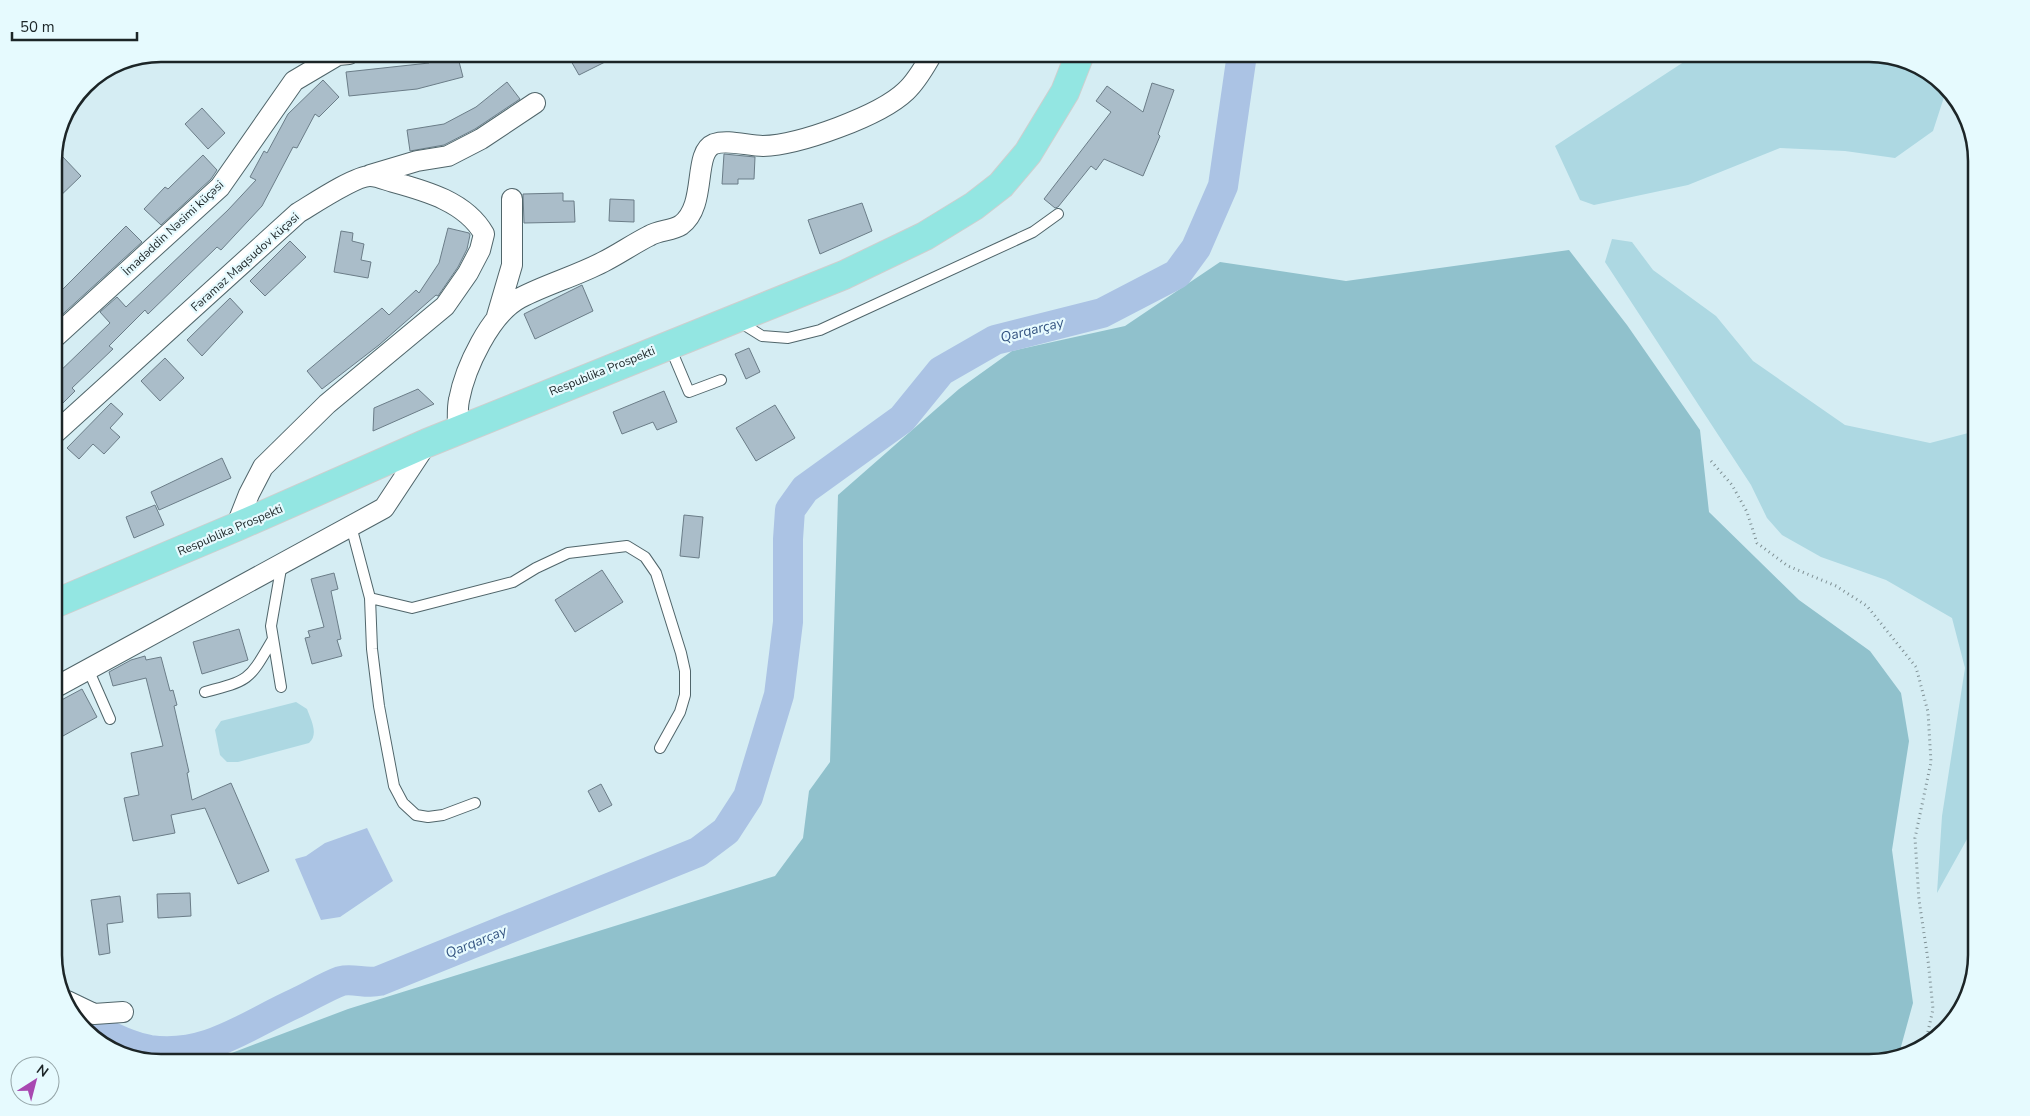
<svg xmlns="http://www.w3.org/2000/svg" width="2030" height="1116" font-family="'Nunito Sans',sans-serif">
<rect width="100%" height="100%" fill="#d5edf3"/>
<!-- green -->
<path fill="#add8e2" d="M1696,54h172l48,11 30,26 -13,40 -38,27 -50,-7 -65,-3 -92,37 -94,20 -14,-5 -25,-54z
M1612,239l20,3 21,28 63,46 37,45 92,64 85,18 46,-12v392l-39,70 5,-77 23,-148 -13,-50 -66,-38 -65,-23 -39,-22 -15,-17 -16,-33 -146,-223z
M296,702l11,7c4,11 12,25 2,34l-71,19h-11l-7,-7 -5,-25 6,-9z"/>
<!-- forest -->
<path fill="#90c1cc" d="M1569,250l58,75 73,105 9,82 90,88 71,51 31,42 8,48 -17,109 21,153 -14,51 -30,8h-1661l140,-53 427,-133 28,-38 6,-47 21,-29 8,-267 121,-106 53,-38 113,-25 95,-64 126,19z"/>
<!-- water -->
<path fill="#abc3e4" d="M367,828l26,53 -53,36 -19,3 -26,-61 11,-3 19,-13z"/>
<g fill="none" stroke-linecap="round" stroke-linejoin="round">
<!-- river -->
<path stroke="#abc3e4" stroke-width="30" d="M82,1023c22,10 45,23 68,27 57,8 97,-25 146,-47 15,-7 31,-17 45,-22 12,-3 25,3 38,0l319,-129 28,-21 22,-34 31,-102 9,-73v-83l2,-29 15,-21 97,-70 39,-48 54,-31 107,-27 75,-39 19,-26 27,-62 19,-132"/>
</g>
<!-- building -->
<path fill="#aabdc9" stroke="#6b7d88" d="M457,54l6,23 -46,12 -68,7 -3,-24 83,-9v-2z
M567,54h54l-42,21z
M323,80l16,17 -20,20 -4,-3 -18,34 -4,-1 -31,59 -41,44 -4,-3 -69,67 -3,-4 -36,36 4,3 -41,39 3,3 -21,21v-35l56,-54 -10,-11 17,-15 9,10 102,-97 28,-30 -6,-3 14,-26 3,2 21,-39z
M507,82l13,17 -45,30 -31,16 -34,6 -3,-21 37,-6 32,-17z
M1152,83l22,7 -16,44 2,2 -17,40 -39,-17 -8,11 -5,-4 -33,41 -3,1 -11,-9 67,-87 -15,-11 11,-15 36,26z
M202,108l23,25 -17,16 -23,-25z
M724,154l31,3 -1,22h-16v5h-16z
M203,155l14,15 -6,9 -50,46 -17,-16 21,-22 3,2z
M62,156l19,20 -27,26v-39z
M563,193v8h11l1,21 -51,1 -1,-29z
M610,199l24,1v22l-25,-1z
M862,203l10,28 -52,23 -12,-34z
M126,226l16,16 -88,80v-24z
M448,228l21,5 1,2 -3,14 -9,18 -20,29 -2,-1 -57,50 -57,44 -15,-18 75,-63 7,7 27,-25 3,3 20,-30z
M341,231l12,2 -1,8 12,3 -3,16 10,2 -3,16 -34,-6z
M290,241l16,16 -41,39 -15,-15z
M582,285l11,26 -58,28 -11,-25z
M230,298l13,14 -41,44 -15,-16z
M749,348l11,24 -14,7 -11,-25z
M165,358l19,20 -24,23 -19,-20z
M418,389l16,15 -61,27 1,-23z
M664,391l13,31 -20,8 -4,-8 -31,12 -9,-22z
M111,403l12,11 -13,14 10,9 -16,17 -11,-10 -14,15 -12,-11z
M775,405l20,33 -39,23 -20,-33z
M222,458l9,20 -72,32 -8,-18z
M155,505l9,20 -30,13 -8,-21z
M684,515l19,2 -4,41 -19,-2z
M602,570l21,32 -48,30 -20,-32z
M334,573l4,16 -7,2 10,48 -4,1 5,16 -30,8 -7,-26 5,-1 -2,-6 16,-4 -13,-48z
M239,629l9,31 -46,14 -9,-32z
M145,656l1,4 15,-3 9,34 3,-1 4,15 -3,1 15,66 -2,1 5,27 39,-17 38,88 -31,13 -33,-76 -34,7 4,18 -42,8 -9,-43 15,-3 -8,-42 32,-7 -17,-68 -33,8 -4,-14 22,-12z
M82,689l15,28 -43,24v-37z
M601,784l11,21 -13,7 -11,-21z
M190,893l1,23 -33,2 -1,-24z
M120,896l3,26 -16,2 3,29 -11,2 -8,-55z"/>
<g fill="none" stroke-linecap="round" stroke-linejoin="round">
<defs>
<path id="lane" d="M738,321l24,15 26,2 32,-8 213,-98 25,-18
M670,347l19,45 32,-12
M351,526l19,72 2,51 7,57 15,80 9,17 13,12 12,2 15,-2 32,-12
M370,598l42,10 101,-26 23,-14 32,-15 59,-7 18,11 11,16 25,80 4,18v24l-5,17 -20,36
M88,669l22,50
M281,687l-10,-61 11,-63
M205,692c46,-12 44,-12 68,-53"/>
<path id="street" d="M370,175l47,-14 31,-5 33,-17 54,-36
M497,316l15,-51v-66
M54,338l166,-151 74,-106 44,-26 11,-1
M458,430c0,-10 -1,-21 1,-30 6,-32 31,-86 61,-102 27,-14 56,-22 83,-36 16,-8 30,-18 46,-26 10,-6 23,-5 32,-11 27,-20 11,-72 33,-81 14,-5 34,2 49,2 36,-1 117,-30 143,-55 11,-10 19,-25 26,-37
M54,434l244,-221c15,-9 57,-37 72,-37 7,0 16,4 23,6 33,9 73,20 91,52l-4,16 -12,23 -23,33 -118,98 -64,63 -14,27 -13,33
M54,688l330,-180 43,-65
M67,1001l27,13 29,-2"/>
<path id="primary" d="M54,604l182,-77 191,-84 417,-168 81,-39 49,-30 27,-21 27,-32 37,-61 15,-38"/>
</defs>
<!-- lane casing -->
<use href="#lane" stroke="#50656a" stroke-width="12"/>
<!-- street casing -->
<use href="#street" stroke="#50656a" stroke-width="22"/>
<!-- primary casing -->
<use href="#primary" stroke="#cdcfcf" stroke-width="30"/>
<!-- path -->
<path stroke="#7f9094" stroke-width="3" stroke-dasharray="1 4" stroke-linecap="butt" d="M1711,461l21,24 15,27 10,31 31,23 48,20 31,20 49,61 12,45 3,50 -16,76 4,62 9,60 5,49 -8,36"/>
<!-- lane -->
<use href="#lane" stroke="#fff" stroke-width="10"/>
<!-- street -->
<use href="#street" stroke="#fff" stroke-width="20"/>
<!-- primary -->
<use href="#primary" stroke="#93e6e2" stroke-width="28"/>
</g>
<g text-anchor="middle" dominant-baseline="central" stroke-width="4.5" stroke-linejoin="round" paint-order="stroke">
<!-- street labels -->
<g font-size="12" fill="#1c2527" stroke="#e6fafe">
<text transform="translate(173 228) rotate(-43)">İmadəddin Nəsimi küçəsi</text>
<text transform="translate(245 262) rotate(-42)">Fəraməz Maqsudov küçəsi</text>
<text transform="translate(602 371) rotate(-22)">Respublika Prospekti</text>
<text transform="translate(230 530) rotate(-23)">Respublika Prospekti</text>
</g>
<!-- water labels -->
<g font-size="14" font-style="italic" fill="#355582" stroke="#e6fafe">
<text transform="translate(1032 330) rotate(-14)">Qarqarçay</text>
<text transform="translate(476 942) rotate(-22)">Qarqarçay</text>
</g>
</g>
<!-- crop -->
<path d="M0 0H2030V1116H0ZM161 62H1869A99 99 0 0 1 1968 161V955A99 99 0 0 1 1869 1054H161A99 99 0 0 1 62 955V161A99 99 0 0 1 161 62Z" fill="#e6fafe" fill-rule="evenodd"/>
<path fill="none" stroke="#1c2527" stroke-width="2.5" d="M161 62H1869A99 99 0 0 1 1968 161V955A99 99 0 0 1 1869 1054H161A99 99 0 0 1 62 955V161A99 99 0 0 1 161 62Z"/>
<!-- north arrow -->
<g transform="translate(35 1081) rotate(36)"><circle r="24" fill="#e6fafe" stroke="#95a5a8"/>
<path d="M0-4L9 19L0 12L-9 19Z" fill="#a848b1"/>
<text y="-8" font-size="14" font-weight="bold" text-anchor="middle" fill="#1c2527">N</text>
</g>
<!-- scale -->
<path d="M12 32v8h125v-8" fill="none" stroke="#1c2527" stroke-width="2.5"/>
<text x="20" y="32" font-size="15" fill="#1c2527" stroke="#e6fafe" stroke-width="4" paint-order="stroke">50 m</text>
</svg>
